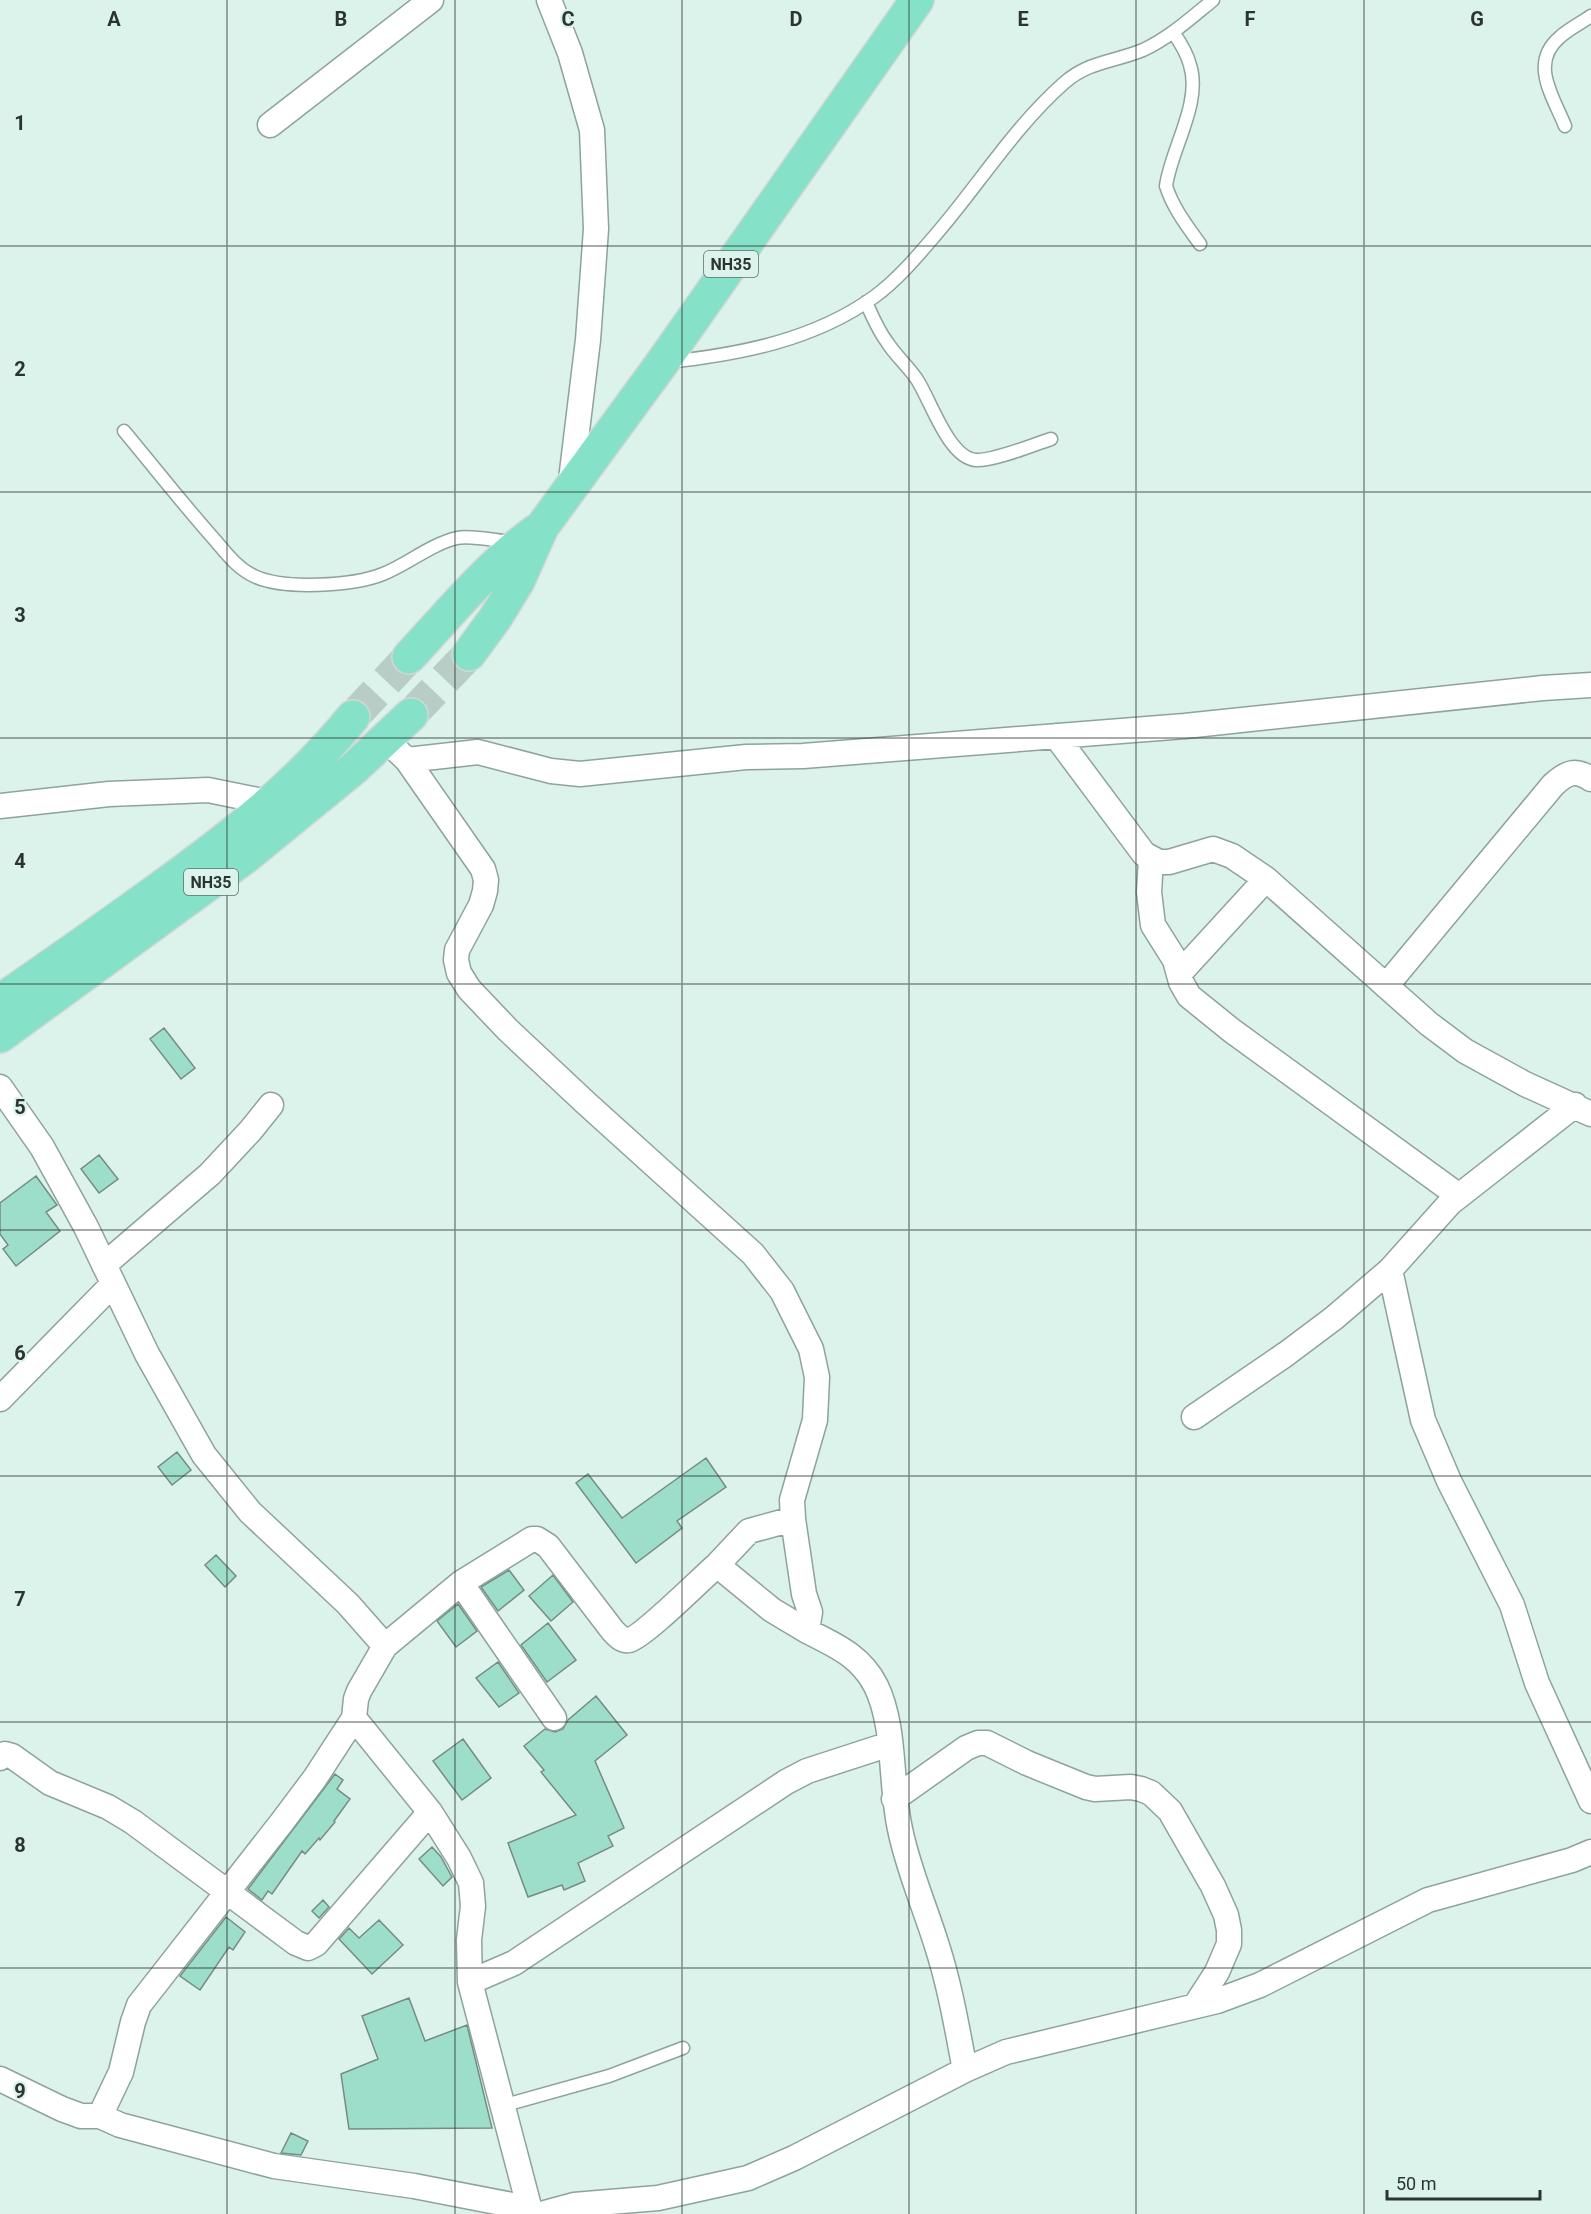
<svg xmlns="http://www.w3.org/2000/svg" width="1591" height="2214" font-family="Roboto,sans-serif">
<rect width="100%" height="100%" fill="#dcf3ec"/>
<!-- building -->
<path fill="#9ddeca" stroke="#768b84" stroke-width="1.5" d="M164,1028l31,40 -14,11 -31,-40z
M99,1155l19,24 -19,14 -18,-24z
M36,1176l21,29 -11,7 14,19 -44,35 -13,-17 5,-4 -8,-11v-31z
M177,1452l14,18 -19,15 -14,-18z
M706,1458l20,29 -49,34 5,7 -46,35 -60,-80 12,-9 34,44z
M216,1555l20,21 -11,11 -20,-22z
M509,1570l15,20 -26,21 -17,-24z
M553,1575l20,27 -22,19 -22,-25z
M458,1604l19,27 -21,16 -19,-26z
M548,1623l28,37 -29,22 -26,-37z
M498,1662l21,31 -20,14 -23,-29z
M596,1696l31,39 -32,26 29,67 -16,8 5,10 -35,17 7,18 -21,9 -2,-5 -34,12 -20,-54 68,-28 -35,-43 3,-2 -20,-24 21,-17 10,3 8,-3 5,-9z
M463,1739l28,39 -29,22 -29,-39z
M335,1774l8,6 -6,9 13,10 -16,22 1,1 -15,18 -1,-2 -14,16 -3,-3 -30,43 -4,-3 -6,9 -14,-11z
M432,1847l9,10 11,20 -9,9 -24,-27z
M323,1900l6,7 -10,11 -7,-7z
M226,1917l19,15 -12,18 -4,-3 -29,43 -20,-14z
M379,1920l24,25 -31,29 -33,-35 10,-11 10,10z
M409,1998l16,43 42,-16 25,103 -143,1 -8,-55 37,-15 -16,-43z
M291,2133l17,8 -7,14 -20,-2z"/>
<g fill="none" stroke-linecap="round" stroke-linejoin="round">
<!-- highway-tunnel -->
<path stroke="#b9cdc7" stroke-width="33" stroke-dasharray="33 16" stroke-linecap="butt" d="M411,715l58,-61
M353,717l56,-60"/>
<defs>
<path id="lane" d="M1173,32c7,10 14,21 17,33 12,38 -19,84 -24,121 7,22 21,40 34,58
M1565,126c-12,-30 -36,-63 -5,-89 9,-8 21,-14 31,-21
M866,302c6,14 12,28 21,40 8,13 20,23 29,36 14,20 32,80 60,82 18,1 56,-15 75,-21
M669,362c72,-8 145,-22 205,-65 22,-16 41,-38 58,-58 45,-51 80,-110 132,-156 25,-22 50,-21 79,-33 26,-12 48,-32 70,-50
M124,431c30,36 59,73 90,108 12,14 23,29 40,37 29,14 99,10 129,-2 25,-10 48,-30 74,-36 14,-3 40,3 54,4
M502,2106l107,-30 74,-28"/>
<path id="street" d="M549,0l21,53 22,77 4,99 -8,111 -18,148
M270,125l161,-125
M1056,736l88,118 15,8h10l44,-13 19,7 34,23 163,145 36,27 60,33 66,30
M386,740l21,20 76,109 3,11 -1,11 -4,14 -24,45 -1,10 3,13 10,16 39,41 79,74 166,150 29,37 29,58 6,28 -2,43 -23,80 1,19 11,75 6,18 -3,19c28,14 54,25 69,55 20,41 14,98 24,143 8,40 25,78 37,117 13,40 20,82 28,124
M407,760l71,-8 73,19 29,3 166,-17 57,-1 382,-30 358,-38 48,-3
M0,806l109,-12 99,-4 64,13
M1151,859l-2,33 4,33 22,35 6,22 8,14 42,34 228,166
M1179,974l87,-95
M1386,986l167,-201c14,-13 22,-16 38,-6
M0,1087l42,60 44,80 61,127 57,101 46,57 98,92 37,42
M104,1265l106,-91 41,-44 20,-25
M1390,1270l33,150 26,61 63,124 25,78 54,118
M0,1399l113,-115
M1194,1417l92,-63 48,-36 56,-48 60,-67 125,-98
M717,1565l32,-34 44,-12
M461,1583l93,135
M0,1758l5,-4 7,2 38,27 58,24 25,15 163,121 12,5 8,-4 114,-132
M894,1799l72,-51 12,-5h9l40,20 59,24 9,2 36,-2 10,2 10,4 19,18 43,75 13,29 3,15v14l-12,28 -22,34
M470,1982l44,-19 272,-181 21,-11 83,-27
M0,2079l62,30 19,7h19l20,9 154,41 140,20 98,19 16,9
M100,2116l21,-44 12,-50 6,-17 143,-183 33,-44 39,-60
M531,2214l-61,-232 -1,-42 4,-34 -2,-23 -12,-25 -29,-46 -76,-94 2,-19 3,-8 26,-45 76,-63 71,-44h5l11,7 65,85c5,5 9,10 16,9 14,-3 73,-62 88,-75l55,45 35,21
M541,2214l33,-9 84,-7 90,-20 46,-20 171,-88 41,-18 211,-51 43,-16 168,-85 144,-40 19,-8"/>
<path id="highway" d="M469,654l27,-37 22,-36 24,-54 120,-164 255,-363
M409,657c40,-43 79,-91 127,-126
M0,1001c51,-35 102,-71 152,-107 75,-54 142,-105 201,-177
M0,1036l244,-178 109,-89 58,-54"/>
</defs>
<!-- lane casing -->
<use href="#lane" stroke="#8da39c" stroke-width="15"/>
<!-- street casing -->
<use href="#street" stroke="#8da39c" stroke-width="27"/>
<!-- highway casing -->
<use href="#highway" stroke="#d5d6d6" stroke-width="36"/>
<!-- lane -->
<use href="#lane" stroke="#fff" stroke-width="12"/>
<!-- street -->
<use href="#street" stroke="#fff" stroke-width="24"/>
<!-- highway -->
<use href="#highway" stroke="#85e2c8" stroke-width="33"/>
</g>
<!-- grid -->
<path fill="none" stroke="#2b3431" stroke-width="1.5" stroke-opacity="0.55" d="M227,0v2214M455,0v2214M682,0v2214M909,0v2214M1136,0v2214M1364,0v2214M0,246h1591M0,492h1591M0,738h1591M0,984h1591M0,1230h1591M0,1476h1591M0,1722h1591M0,1968h1591"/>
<g text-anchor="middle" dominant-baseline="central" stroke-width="4.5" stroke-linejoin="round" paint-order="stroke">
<!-- shield labels -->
<g fill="#dcf3ec" stroke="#606d69" stroke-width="1.5">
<rect x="704" y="251" width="54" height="26" rx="4.5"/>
<rect x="184" y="869" width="54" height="26" rx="4.5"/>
</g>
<g font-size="16" font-weight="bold" fill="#2b3431">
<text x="731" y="264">NH35</text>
<text x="211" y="882">NH35</text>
</g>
</g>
<g font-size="20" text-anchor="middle" font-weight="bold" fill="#2b3431" stroke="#dcf3ec" stroke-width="4.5" stroke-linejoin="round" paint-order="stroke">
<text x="114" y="26">A</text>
<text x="341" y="26">B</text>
<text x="568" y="26">C</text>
<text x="796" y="26">D</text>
<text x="1023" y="26">E</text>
<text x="1250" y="26">F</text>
<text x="1477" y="26">G</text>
<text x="20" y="130">1</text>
<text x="20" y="376">2</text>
<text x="20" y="622">3</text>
<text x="20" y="868">4</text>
<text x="20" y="1114">5</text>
<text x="20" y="1360">6</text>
<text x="20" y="1606">7</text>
<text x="20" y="1852">8</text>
<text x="20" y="2098">9</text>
</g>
<!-- scale -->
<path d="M1387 2190v9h153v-9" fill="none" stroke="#2b3431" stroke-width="3"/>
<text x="1396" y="2190" font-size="18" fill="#2b3431" stroke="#dcf3ec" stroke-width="4.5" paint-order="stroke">50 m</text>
</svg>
